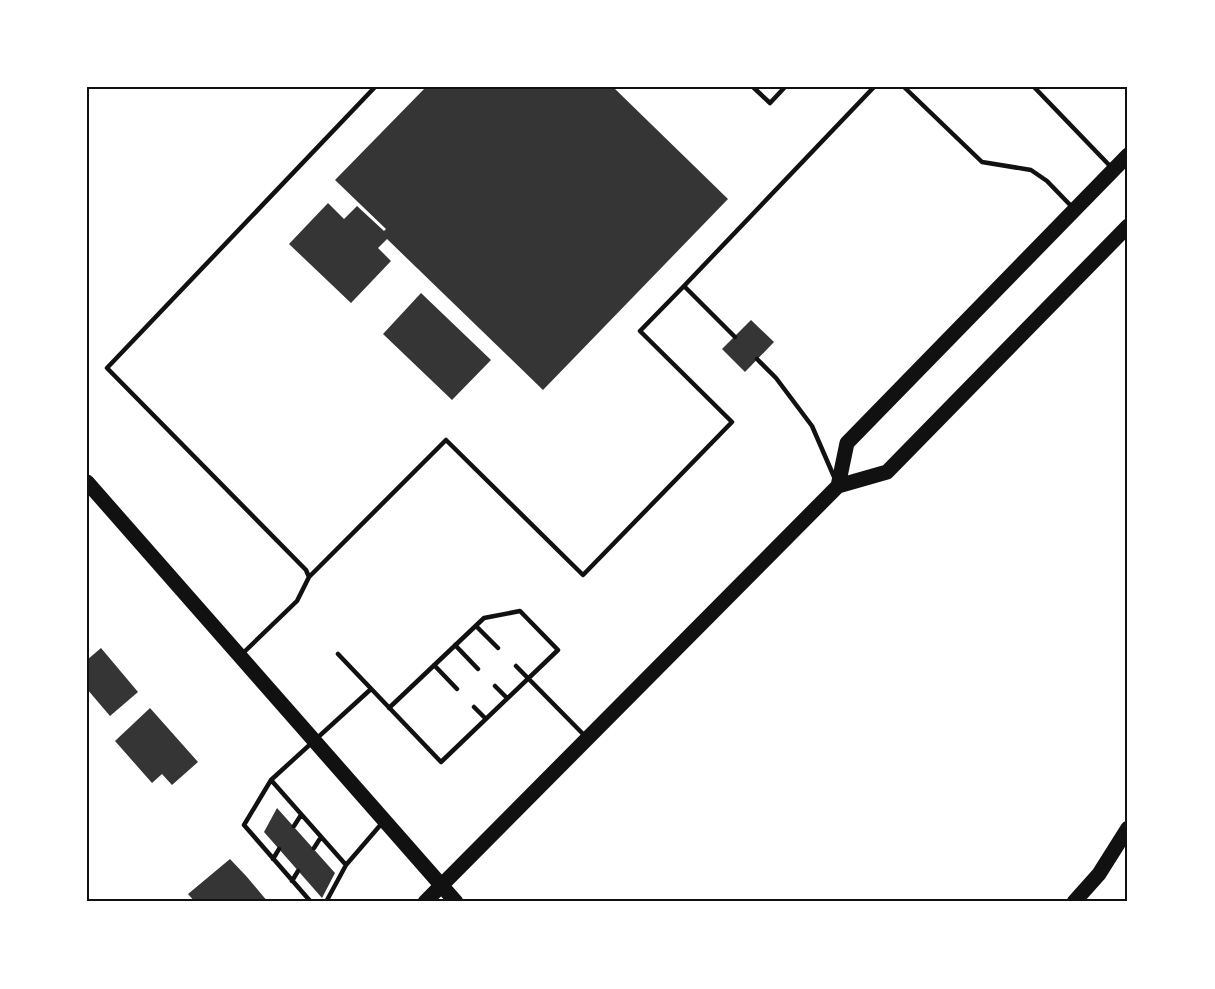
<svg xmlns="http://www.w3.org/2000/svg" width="1215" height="989" font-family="'Archivo Narrow',sans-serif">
<rect width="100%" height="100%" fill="#fff"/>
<!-- building -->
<path fill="#353535" d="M426,87h187l115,112 -185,191 -156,-151 -9,9 13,13 -40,42 -62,-59 39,-41 16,16 13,-13 27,25 2,-2 -51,-49z
M421,293l70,67 -39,40 -69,-66z
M751,320l23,22 -29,30 -23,-23z
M101,648l37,44 -28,24 -23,-27v-29z
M150,708l48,54 -26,23 -10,-11 -10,9 -37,-42z
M277,808l58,65 -13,25 -58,-66z
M230,859l17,18 21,25h-73l-7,-8z"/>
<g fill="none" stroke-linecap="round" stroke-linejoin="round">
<!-- service -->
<path stroke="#111" stroke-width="4.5" d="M753,87l17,16 15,-16
M904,87l78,75 49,8 16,11 27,28
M1034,87l77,80
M684,286l190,-199
M757,359l19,19 36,48 23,53
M309,577l137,-137 137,135 149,-153 -92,-91 44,-45 51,51
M476,626l22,22
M455,645l23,24
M242,654l55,-53 12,-24 -3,-7 -199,-202 268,-281
M338,654l103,108 117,-112 -38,-39 -36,7 -95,90
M434,665l23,24
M516,666l69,70
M495,686l12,12
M474,707l12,12
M271,780l75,85
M294,826l7,-11
M314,848l7,-11
M273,859l6,-10
M292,881l6,-10
M311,902l-67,-77 27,-45 100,-91
M326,902l20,-37 37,-43"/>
<!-- primary -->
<path stroke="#111" stroke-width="15" d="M87,482l369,420
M838,486l9,-43 281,-288
M425,902l413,-416 49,-14 241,-246
M1074,902l25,-28 29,-46"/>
</g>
<!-- border -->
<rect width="1215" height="989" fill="none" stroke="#ffffff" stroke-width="177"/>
<rect x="88" y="88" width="1038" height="812" fill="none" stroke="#111" stroke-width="2"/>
</svg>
